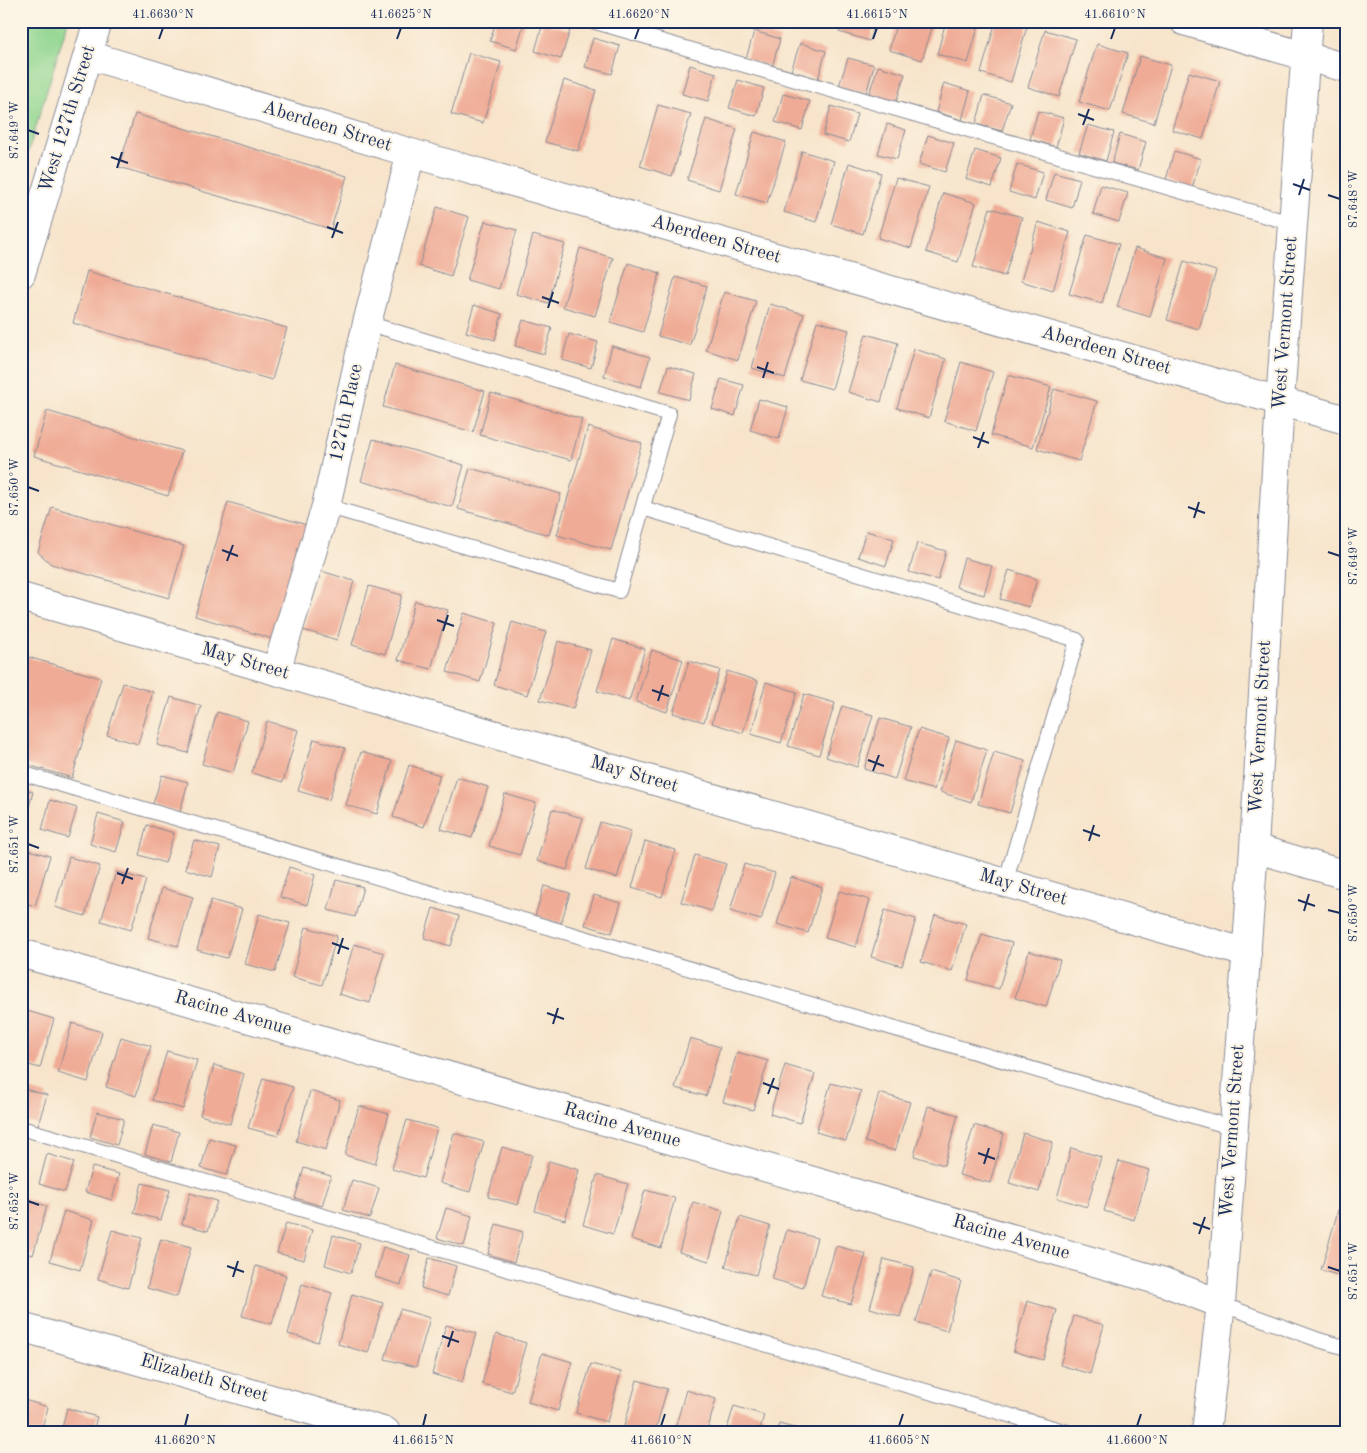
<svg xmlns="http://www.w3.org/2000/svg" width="1367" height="1453" font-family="'Old Standard TT',serif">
<rect width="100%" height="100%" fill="#fcf5e5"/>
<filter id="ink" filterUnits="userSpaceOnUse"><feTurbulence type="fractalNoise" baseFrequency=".02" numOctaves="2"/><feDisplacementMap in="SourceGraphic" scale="10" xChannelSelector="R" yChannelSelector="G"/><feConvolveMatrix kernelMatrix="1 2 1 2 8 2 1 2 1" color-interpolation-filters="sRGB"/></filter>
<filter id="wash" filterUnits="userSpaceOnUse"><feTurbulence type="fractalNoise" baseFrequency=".0096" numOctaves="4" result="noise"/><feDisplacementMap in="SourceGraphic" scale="20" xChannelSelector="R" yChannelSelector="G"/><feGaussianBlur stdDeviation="1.12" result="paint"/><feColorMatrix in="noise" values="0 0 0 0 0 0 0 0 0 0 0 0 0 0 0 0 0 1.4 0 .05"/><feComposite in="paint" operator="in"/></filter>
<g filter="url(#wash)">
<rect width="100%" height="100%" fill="#f7e4cb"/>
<!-- green -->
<path fill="#90d58f" stroke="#568276" d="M21,21h47l-47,155z"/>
<g id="blocks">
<!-- building -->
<path fill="#efab95" d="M496,21h29l-9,28 -26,-8z
M842,21h33l-5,20 -31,-9z
M897,21h37l-12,39 -33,-10z
M946,21h34l-12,42 -31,-9z
M996,21h25l7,2 -17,59 -30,-9z
M543,23l27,7 -9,29 -26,-8z
M1045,30l31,9 -17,58 -31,-10z
M754,31l26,8 -8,28 -26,-8z
M593,38l27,8 -8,28 -27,-7z
M800,43l26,8 -8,28 -27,-8z
M1097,44l31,9 -18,58 -31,-9z
M469,53l32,9 -18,61 -32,-9z
M1140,56l31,9 -17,58 -31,-9z
M848,58l26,7 -8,29 -27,-8z
M690,65l26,8 -8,28 -26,-7z
M878,66l27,8 -9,28 -27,-8z
M1189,72l31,9 -17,58 -31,-9z
M564,80l32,10 -18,61 -33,-9z
M738,80l26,8 -8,28 -27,-8z
M944,83l26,8 -8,29 -26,-8z
M783,94l27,7 -8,29 -27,-8z
M984,95l27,8 -9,28 -26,-7z
M658,105l33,9 -19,62 -32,-10z
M831,106l26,8 -8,28 -26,-7z
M1038,111l26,7 -8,29 -26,-8z
M135,114l212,62 -16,53 -212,-62z
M706,119l31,10 -18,61 -32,-10z
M887,124l19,6 -9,29 -19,-5z
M1088,125l26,7 -8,29 -27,-8z
M754,132l32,10 -19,61 -31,-9z
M1120,134l26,8 -8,28 -26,-7z
M928,135l26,8 -9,29 -26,-8z
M975,150l26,8 -9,29 -26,-8z
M802,151l32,10 -18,61 -32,-10z
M1174,151l27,8 -9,29 -26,-8z
M849,163l32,10 -18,61 -32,-10z
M1017,164l26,8 -8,28 -26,-8z
M1054,172l26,7 -8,29 -26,-8z
M896,178l33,9 -18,61 -33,-10z
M1101,185l27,8 -9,29 -26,-8z
M943,193l33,10 -18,59 -32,-10z
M437,207l32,10 -18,59 -32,-10z
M990,208l32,9 -17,59 -32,-9z
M485,221l32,9 -18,59 -32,-9z
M1038,222l32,10 -17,59 -32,-10z
M533,235l32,9 -17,59 -32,-9z
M1087,235l32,9 -17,59 -33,-9z
M580,248l33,10 -18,58 -32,-9z
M1135,248l32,10 -17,59 -33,-10z
M1184,261l32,10 -17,58 -32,-9z
M628,263l32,10 -17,59 -33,-10z
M87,271l200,57 -15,52 -199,-57z
M675,277l32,9 -17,59 -32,-9z
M724,292l32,9 -18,59 -32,-10z
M770,304l34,10 -19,64 -33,-10z
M474,305l28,9 -7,26 -29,-8z
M523,320l29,8 -8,26 -29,-8z
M817,321l32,9 -17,59 -32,-9z
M569,334l29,8 -7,26 -29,-8z
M866,334l32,9 -17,59 -33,-10z
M612,346l38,11 -9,30 -37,-11z
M914,349l32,10 -17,59 -32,-10z
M961,362l32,10 -17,59 -32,-10z
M395,365l90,26 -12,41 -90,-25z
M668,366l28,8 -7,26 -29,-8z
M1008,375l43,12 -18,60 -42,-12z
M721,379l23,6 -9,31 -23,-7z
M1054,389l43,12 -18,60 -42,-12z
M491,393l91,26 -11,41 -91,-25z
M759,399l29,8 -9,32 -29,-9z
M47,411l135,40 -14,45 -134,-40z
M588,427l54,16 -31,107 -54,-15z
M373,439l91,26 -12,42 -91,-26z
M470,468l91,26 -12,41 -91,-26z
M228,502l79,23 -34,114 -78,-23z
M52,507l132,39 -15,52 -118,-34 -13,-12z
M866,531l28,8 -8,27 -28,-9z
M917,543l29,8 -8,29 -29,-8z
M964,558l28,8 -8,29 -28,-8z
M1009,570l28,9 -8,28 -29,-8z
M321,571l33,10 -17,59 -34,-10z
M369,586l33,9 -17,59 -33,-9z
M415,601l33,9 -17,59 -33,-9z
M464,613l33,10 -17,59 -33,-10z
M512,622l34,10 -19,63 -33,-10z
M613,639l32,10 -16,52 -32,-10z
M558,641l33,9 -18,59 -33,-9z
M652,650l31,10 -16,52 -31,-10z
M21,655l80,23 -29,100 -51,-15z
M689,661l31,9 -16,52 -31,-9z
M727,671l31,10 -15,52 -31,-10z
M766,682l31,10 -16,51 -30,-9z
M123,683l30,9 -15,52 -31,-9z
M804,694l31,9 -16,52 -31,-9z
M171,697l30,9 -13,47 -31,-8z
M842,706l31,9 -16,52 -31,-10z
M217,712l31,9 -15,52 -31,-9z
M880,718l31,9 -16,52 -31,-10z
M267,721l31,9 -15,52 -31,-9z
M919,729l30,9 -15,52 -31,-9z
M314,739l31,9 -16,52 -31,-9z
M956,740l31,10 -16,52 -31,-10z
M361,752l31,9 -15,53 -31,-9z
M994,752l31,9 -15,52 -32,-9z
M409,765l31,10 -16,52 -31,-10z
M162,775l26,7 -8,30 -27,-8z
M457,777l31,10 -16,51 -31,-9z
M21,788l12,4 -8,30 -4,-1z
M505,794l31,9 -16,52 -31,-9z
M50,800l27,8 -9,30 -26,-8z
M552,809l31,9 -16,52 -30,-9z
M98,814l27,8 -9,30 -26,-8z
M600,822l31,9 -14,47 -31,-9z
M147,825l27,8 -9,30 -26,-8z
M194,840l26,7 -8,30 -27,-8z
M645,841l31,9 -14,47 -30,-9z
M21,848l29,8 -15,50 -14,-4z
M695,855l31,9 -14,47 -31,-9z
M69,857l31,9 -15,50 -30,-9z
M744,864l31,9 -14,47 -31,-9z
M289,867l26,8 -8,30 -27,-8z
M116,872l30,8 -15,50 -30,-9z
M791,877l31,10 -14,46 -31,-9z
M336,880l27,7 -8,30 -27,-7z
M544,886l26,7 -9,30 -26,-7z
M162,888l31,9 -15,49 -30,-8z
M839,891l31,9 -14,47 -31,-9z
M594,895l27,8 -9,30 -27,-8z
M211,900l31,9 -15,49 -30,-8z
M433,908l26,8 -8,30 -27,-8z
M885,910l31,9 -14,47 -31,-9z
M259,914l31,9 -15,49 -30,-8z
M935,915l31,9 -14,47 -31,-9z
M306,927l31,9 -15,49 -30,-8z
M982,934l30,9 -13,46 -31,-9z
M354,944l30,9 -14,50 -31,-9z
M1029,951l31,9 -14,47 -31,-9z
M24,1010l30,9 -14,49 -19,-5v-44z
M72,1023l30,9 -14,50 -30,-9z
M121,1037l30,9 -15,50 -30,-9z
M690,1038l30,9 -14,49 -31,-8z
M167,1051l30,9 -14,49 -31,-9z
M737,1052l31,9 -15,49 -30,-8z
M214,1065l30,9 -14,50 -30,-9z
M785,1065l30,9 -15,49 -30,-9z
M263,1078l30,9 -15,49 -30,-8z
M831,1083l30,8 -15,50 -30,-9z
M21,1088l26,7 -9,30 -17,-4z
M310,1091l30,9 -14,50 -30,-9z
M879,1093l31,9 -15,49 -30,-9z
M359,1106l30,8 -14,50 -30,-9z
M928,1106l30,9 -14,50 -30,-9z
M97,1112l27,7 -7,26 -27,-8z
M407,1120l30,8 -14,50 -31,-9z
M153,1125l26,7 -8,30 -26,-8z
M974,1125l30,9 -14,49 -31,-8z
M454,1133l30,9 -14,50 -30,-9z
M1023,1133l30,9 -14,50 -30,-9z
M209,1138l27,7 -9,30 -26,-7z
M502,1147l30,8 -14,50 -30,-8z
M1071,1148l30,9 -14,50 -30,-9z
M47,1154l27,8 -9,30 -26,-8z
M549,1161l30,9 -14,50 -30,-9z
M1119,1161l30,9 -15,50 -30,-9z
M92,1167l27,7 -7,26 -27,-8z
M304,1168l27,8 -9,30 -27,-8z
M597,1175l31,9 -15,50 -30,-9z
M352,1180l27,8 -9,30 -27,-8z
M142,1183l28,7 -9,30 -27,-7z
M1345,1186l1,1v91l-25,-8z
M645,1190l30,8 -14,50 -30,-9z
M190,1193l27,8 -9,30 -26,-7z
M21,1198l26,8 -14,49 -12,-3z
M693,1202l30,9 -14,50 -30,-9z
M446,1208l26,8 -8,30 -27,-8z
M64,1211l30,9 -14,50 -30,-9z
M740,1217l30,9 -14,49 -31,-8z
M286,1223l26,7 -8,30 -27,-7z
M496,1224l27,8 -9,30 -26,-8z
M112,1230l30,8 -14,50 -30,-9z
M787,1230l30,8 -14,50 -31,-9z
M333,1235l27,8 -9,30 -26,-8z
M161,1239l30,8 -14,50 -30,-9z
M836,1246l30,8 -15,50 -30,-8z
M383,1247l27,8 -9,30 -26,-8z
M429,1258l27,8 -8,30 -27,-8z
M884,1259l30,8 -14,50 -30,-9z
M256,1266l30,9 -14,49 -30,-8z
M931,1272l30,9 -14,50 -31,-9z
M302,1284l30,9 -14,49 -30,-8z
M352,1294l31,9 -15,50 -30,-9z
M1027,1301l30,9 -14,50 -30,-9z
M400,1309l30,9 -14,49 -31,-8z
M1074,1316l30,9 -14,49 -30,-9z
M446,1325l30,8 -14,50 -30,-9z
M496,1334l30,9 -14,49 -30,-8z
M542,1353l30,9 -14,49 -30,-9z
M591,1364l30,8 -14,50 -31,-9z
M637,1380l30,9 -12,43h-25l-7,-2z
M686,1390l30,9 -9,33h-33z
M21,1399l27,8 -7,25h-20z
M734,1406l30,9 -5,17h-33z
M67,1408l30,9 -4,15h-32z
M779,1424l27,7v1h-29z
M114,1426l16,5v1h-18z"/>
</g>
</g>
<g filter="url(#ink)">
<use href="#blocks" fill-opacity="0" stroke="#898a94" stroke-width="1"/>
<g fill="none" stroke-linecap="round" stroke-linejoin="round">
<defs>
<path id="service" d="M592,21l702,203
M326,506l293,85 50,-177 -302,-91
M643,508l434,132 -72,243
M21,773l1213,355
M21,1128l1046,304
M1221,1304l98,36 27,8"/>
<path id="minor" d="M1184,21l162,47
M88,55l323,98 935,267
M21,597l1226,356
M276,671l50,-165 41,-183 44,-170
M1254,848l92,27
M21,953l1143,329 57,22
M21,1327l365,105"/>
<path id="tertiary" d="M1206,1432l15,-128 33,-456 26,-447 28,-380"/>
<path id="secondary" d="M21,274l77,-253"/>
</defs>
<!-- service casing -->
<use href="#service" stroke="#898a94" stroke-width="16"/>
<!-- minor casing -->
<use href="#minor" stroke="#898a94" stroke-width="30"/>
<!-- tertiary casing -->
<use href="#tertiary" stroke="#898a94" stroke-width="30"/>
<!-- secondary casing -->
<use href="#secondary" stroke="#898a94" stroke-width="30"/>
<!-- service -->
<use href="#service" stroke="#fff" stroke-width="14"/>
<!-- minor -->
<use href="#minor" stroke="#fff" stroke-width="28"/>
<!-- tertiary -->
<use href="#tertiary" stroke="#fff" stroke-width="28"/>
<!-- secondary -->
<use href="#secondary" stroke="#fff" stroke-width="28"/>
</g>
</g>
<!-- ticks -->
<path fill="none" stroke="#1b2f5e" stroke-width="2" d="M159,39l4,-11M397,39l4,-11M635,39l4,-11M873,39l4,-11M1111,39l4,-11M1078,114l16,6M1083,125l6,-16M28,130l11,4M111,157l17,6M117,168l5,-16M1293,184l17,6M1299,195l5,-16M1328,195l12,4M327,227l16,6M332,238l6,-16M542,297l17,6M548,308l5,-16M757,367l17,6M763,378l5,-16M973,437l16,6M978,448l6,-16M28,487l11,4M1188,507l17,6M1194,518l5,-16M222,550l16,6M1328,552l12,4M227,561l6,-16M437,620l17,6M443,631l5,-16M652,690l17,6M658,701l5,-16M868,760l16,6M873,771l6,-16M1083,830l17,6M1089,841l5,-16M28,844l11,4M117,873l16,6M122,884l6,-16M1298,900l17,6M1328,910l12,3M1304,911l5,-17M332,943l17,6M338,954l5,-16M547,1013l17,6M553,1024l5,-16M763,1083l16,6M768,1094l6,-16M978,1153l17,6M984,1164l5,-16M28,1201l11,4M1193,1223l17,6M1199,1234l6,-17M227,1266l17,6M1328,1267l12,4M233,1277l5,-16M442,1336l17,6M448,1347l5,-16M185,1426l3,-12M423,1426l3,-12M661,1426l4,-12M899,1426l4,-12M1137,1426l4,-12"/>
<g text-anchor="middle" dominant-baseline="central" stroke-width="4" stroke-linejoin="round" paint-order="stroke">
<!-- street labels -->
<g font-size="19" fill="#1b2f5e" stroke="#fcf5e5">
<text transform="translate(68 119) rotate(-73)">West 127th Street</text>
<text transform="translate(327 127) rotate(17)">Aberdeen Street</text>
<text transform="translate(716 240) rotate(16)">Aberdeen Street</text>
<text transform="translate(1286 323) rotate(-86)">West Vermont Street</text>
<text transform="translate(1106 351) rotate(16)">Aberdeen Street</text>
<text transform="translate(347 413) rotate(-78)">127th Place</text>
<text transform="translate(245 662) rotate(16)">May Street</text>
<text transform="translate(1261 727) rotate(-87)">West Vermont Street</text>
<text transform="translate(634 775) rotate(16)">May Street</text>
<text transform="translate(1023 888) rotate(16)">May Street</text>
<text transform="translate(233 1014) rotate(16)">Racine Avenue</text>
<text transform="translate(622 1126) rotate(16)">Racine Avenue</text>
<text transform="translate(1233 1131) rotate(-86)">West Vermont Street</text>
<text transform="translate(1011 1238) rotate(16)">Racine Avenue</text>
<text transform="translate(204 1379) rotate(16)">Elizabeth Street</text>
</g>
</g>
<!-- margin -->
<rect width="1367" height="1453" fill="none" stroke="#fcf5e5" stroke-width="55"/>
<rect x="28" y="28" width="1312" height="1398" fill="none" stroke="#1b2f5e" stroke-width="2"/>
<g font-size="12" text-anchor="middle" fill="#1b2f5e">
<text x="163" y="18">41.6630°N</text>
<text x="401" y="18">41.6625°N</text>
<text x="639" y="18">41.6620°N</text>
<text x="877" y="18">41.6615°N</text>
<text x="1115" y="18">41.6610°N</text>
<text transform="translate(14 130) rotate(-90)" y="4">87.649°W</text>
<text transform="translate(1353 199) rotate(-90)" y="4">87.648°W</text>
<text transform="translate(14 487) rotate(-90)" y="4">87.650°W</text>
<text transform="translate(1353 556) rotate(-90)" y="4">87.649°W</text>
<text transform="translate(14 844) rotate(-90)" y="4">87.651°W</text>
<text transform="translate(1353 913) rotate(-90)" y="4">87.650°W</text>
<text transform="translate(14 1201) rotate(-90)" y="4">87.652°W</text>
<text transform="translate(1353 1271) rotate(-90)" y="4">87.651°W</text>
<text x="185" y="1444">41.6620°N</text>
<text x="423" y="1444">41.6615°N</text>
<text x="661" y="1444">41.6610°N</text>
<text x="899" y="1444">41.6605°N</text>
<text x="1137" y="1444">41.6600°N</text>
</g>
</svg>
